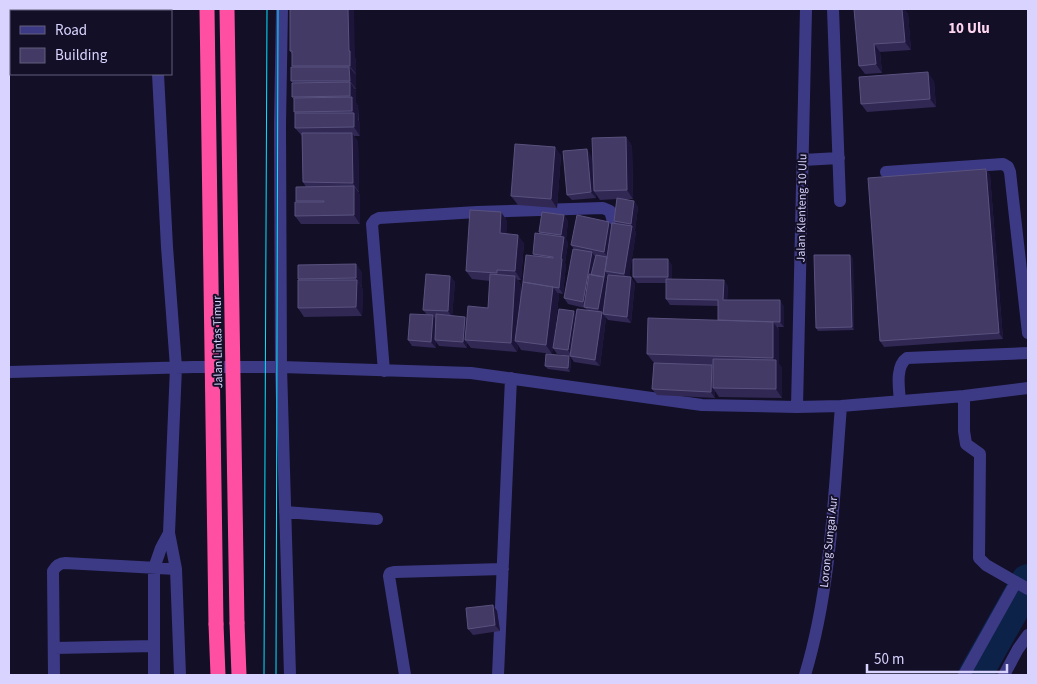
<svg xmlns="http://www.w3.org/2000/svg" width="1037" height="684" font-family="'Source Sans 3',sans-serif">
<rect width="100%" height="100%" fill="#130f26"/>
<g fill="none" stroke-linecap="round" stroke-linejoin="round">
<!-- river -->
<path stroke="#0c2248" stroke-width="34" d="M975,675l53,-94"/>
<!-- minor -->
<path stroke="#3d3a85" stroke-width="12" d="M156,9v2
M282,9l-2,115 1,243 9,308
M833,9l7,192
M158,74l9,173 9,120 -7,166 7,36 4,106
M803,160l36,-2
M886,172l117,-8 5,3 2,5 18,161
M384,371l-12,-147 3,-4 4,-2 98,-6 126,-4 7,3c4,10 4,18 2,29
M9,372l185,-5h87l190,6 231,32 95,2 44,-1 123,-10 64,-8
M964,396v35l2,13 14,10 -1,104 7,7 42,24
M900,401c-1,-12 -5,-35 7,-43l121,-5
M797,407l9,-398
M285,512l92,7
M54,648l100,-2
M54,675l-1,-104c3,-5 6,-8 12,-8l111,6
M154,675v-107l7,-20 8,-15
M405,675l-16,-99 1,-3 4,-1 109,-3
M498,675l13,-297
M805,675c26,-86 29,-180 36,-269
M964,675l52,-93
M1004,675l14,-26 10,-14"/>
<!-- highway -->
<path stroke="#ff4fa3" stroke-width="15" d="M237,623l2,52
M216,624l2,51"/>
<!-- tram -->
<path stroke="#00e5ff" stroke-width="1" d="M264,675l3,-666
M276,675l2,-666"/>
<!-- highway-bridge -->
<path stroke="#ff4fa3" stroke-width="15" d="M207,9l9,615
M227,9l10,614"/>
</g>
<!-- wall -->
<path fill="#312854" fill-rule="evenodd" d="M854,9h50l4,5 3,36 -31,2 2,21 -17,1 -6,-8z
M290,51l65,7 1,2v14h-1l1,1v14h-1l1,2v12l2,3 2,30h-6l4,6 1,50h-1l2,3v29h-59l-6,-8 1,-14v-1l10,-14 -3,-5 -1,-46 -7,-8v-14l-1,-2v-12l-2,-3 1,-14 -2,-2 2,-14 -1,-1v-12z
M934,81l2,26 -69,5 -6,-8z
M626,137l6,9 1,53h-10l11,2 4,6 -3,23 -1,-1 2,3 -7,45 6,6 -4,40 -23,-3 -5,-6 3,-19 -3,19 3,4 -6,48 -26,-4 -4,-6 -13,-2 -4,-6 23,-35 11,-3 -2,-2 -17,-4 -4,-6 10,-49 -3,-4 45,-22 -2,-2 3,-22 -17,1 -5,-7 1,5 -24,2 -5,-5 24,-40 2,20zM607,274l1,1 -1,7 -1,-2z
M561,155l-4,53 -39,-3 -7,-9z
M986,169l4,6 13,164 -119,8 -4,-6z
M501,212l6,9 -1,13 18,9 -3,37h-3l3,5v11l13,-40 -1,-2 7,-20 -1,-2 25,-17 4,6 -2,18 2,4 -3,20 1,2 -3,29 -5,-1 1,2 -7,59 -31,-4 -3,-5 -1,7 -46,-4 -4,-5v5l-28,-2 -3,-4v6l-24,-2 -4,-6 19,-25 -4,-5 27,-34 5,6 -3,34 13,1 2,2 21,-11 2,-27 -18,-2 -6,-8z
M853,258l1,72 -36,1 -2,-3z
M356,264l6,9v14h-1l2,2 -1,27 -58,1 -6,-9 1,-28 -1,-1z
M672,265v14l56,7 -1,14 57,6v21h-6l1,3v34l3,4v30l-63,-1 -4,-6v7l-58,-3 -5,-6 2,-26 -7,-9 71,-34v-14l-48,-1 -4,-6v-16h-29l-4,-6zM662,363l51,2v2l-1,-2z
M571,359l-1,13 -22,-3 -3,-3z
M493,605l4,6 3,20 -27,4 -5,-6z"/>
<!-- shaded-wall -->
<path fill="#1d163a" d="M348,9h6l1,49 1,2v14l-6,-8 -1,-15z
M902,9h2l4,5 3,36 -6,-8z
M874,44l6,8 2,21 -6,-9z
M349,67l7,8v14l-6,-8z
M928,72l6,9 2,26 -6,-8z
M350,82l6,9v12l2,3v14l2,2v14l-6,-9 -2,-28 -2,-3z
M352,133l6,9 1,50 -6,-9z
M626,137l6,9 1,53 -6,-9z
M555,147l6,8 -4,53 -6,-9z
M587,149l4,6 4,36h-1l1,2 1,5 -5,-6z
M986,169l4,6 13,164 -4,-6z
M354,186l6,9v29l-6,-9z
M634,201l4,6 -3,23 -4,-6z
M501,212l6,9 -1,21 -6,-9z
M564,215l4,6 -2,18 2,4 -3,20 1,2 -3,29 -4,-6 2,-29 3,-20 -3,-4z
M609,222l5,6 -6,29 -4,-5z
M632,226l4,6 -7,48 -5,-6z
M518,235l6,8 -3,37 -6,-9z
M592,252l4,6 -10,49 -3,-5z
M850,255l3,3 1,72 -2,-3z
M668,259l4,6v18l-4,-6z
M356,264l6,9v14l-6,-9z
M605,271l2,3 -1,6 2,3 -5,31 3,4 -6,48 -5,-6 7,-46 -4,-5z
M450,276l5,6 -3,35 -4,-6z
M515,276l6,9 -3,56h-3l3,4 -1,7 -6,-9z
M631,277l4,6 -4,40 -4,-6z
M357,280l6,9 -1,27 -6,-9z
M724,280l4,6 -1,20 -4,-6z
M553,287l6,8 -7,59 -6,-9z
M780,300l4,6v21l-4,-5z
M574,311l4,6 -6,39 -4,-6z
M433,315l4,6 -2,19 1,2v6l-5,-6z
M465,317l4,5 -4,18 2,3v5l-4,-6z
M773,322l6,8v34l3,4v30l-6,-9v-27l-3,-4z
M569,356l2,3 -1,13 -2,-4z
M712,365l4,6 -3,17 2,3v7l-4,-6z
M493,605l4,6 3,20 -5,-6z"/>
<!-- building -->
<path fill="#433a66" stroke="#5a527e" d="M290,9h58l1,42h1v15h-58v-15h-2z
M854,9h48l3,33 -31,2 2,20 -17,2z
M291,67h58l1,14h-59z
M928,72l2,27 -69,5 -2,-27z
M350,82v14l-58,1v-14z
M352,97v14l-58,1v-14z
M295,113h59v14l-59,1z
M302,133h50l1,50 -50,-1z
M626,137l1,53 -33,1 -2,-53z
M515,144l40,3 -4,52 -40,-3z
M587,149l4,43 -24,3 -4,-44z
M986,169l13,164 -119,8 -12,-163z
M354,186v29l-59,1v-14h29v-1h-28v-14z
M617,198l17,3 -3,23 -17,-3z
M470,210l31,2 -1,21 18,2 -3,36 -18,-1v3l-31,-2z
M542,212l22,3 -3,20 -22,-3z
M577,215l32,7 -5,30 -33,-7z
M612,223l20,3 -8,48 -19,-3z
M535,233l29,4 -3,22h1l-3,29 -36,-6 3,-27 27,3v-1l-20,-3z
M573,249l19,3 -9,50 -19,-4z
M596,255l11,2 -3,20 -13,-2z
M814,255h36l2,72 -36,1z
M633,259h35v18h-35z
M356,264v14l-58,1v-14z
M426,274l24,2 -2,35 -25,-1z
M490,274l25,2 -4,67 -46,-3 3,-34 20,2z
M589,274l15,3 -6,32 -14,-2z
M608,275l23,2 -4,40 -24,-3z
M666,279l58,1 -1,20h57v22l-62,-2v-20l-52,-1z
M298,280h59l-1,27 -58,1z
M523,282l30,5 -7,58 -31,-4z
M559,309l15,2 -6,39 -15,-2z
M577,309l25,3 -7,48 -25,-4z
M410,314l23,1 -2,27 -23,-2z
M436,314l29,3 -2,25 -28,-2z
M648,318l125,4v36l-126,-4z
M546,354l23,2 -1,12 -23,-2z
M713,359l63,1v29l-63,-1z
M654,363l58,2 -1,27 -59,-3z
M493,605l2,20 -27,4 -2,-21z"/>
<g text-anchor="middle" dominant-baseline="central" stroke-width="4" stroke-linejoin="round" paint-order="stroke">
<!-- street labels -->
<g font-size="12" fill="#d9d4ff" stroke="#130f26">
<text transform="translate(802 208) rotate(-89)">Jalan Klenteng 10 Ulu</text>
<text transform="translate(218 342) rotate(-91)">Jalan Lintas Timur</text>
<text transform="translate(829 542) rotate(-84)">Lorong Sungai Aur</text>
</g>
<!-- quarter labels -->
<g font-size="15" font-weight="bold" fill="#ffd6f0" stroke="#130f26">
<text x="969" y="28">10 Ulu</text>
</g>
</g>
<!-- border -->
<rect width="1037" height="684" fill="none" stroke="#d9d4ff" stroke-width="20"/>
<!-- legend -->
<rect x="10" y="10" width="162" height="65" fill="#130f26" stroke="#625e7d"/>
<rect x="20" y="26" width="25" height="8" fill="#3d3a85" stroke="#625e7d"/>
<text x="55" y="35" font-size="15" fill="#d9d4ff">Road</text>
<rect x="20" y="48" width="25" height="15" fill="#433a66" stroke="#625e7d"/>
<text x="55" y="60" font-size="15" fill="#d9d4ff">Building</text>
<!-- scale -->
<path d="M867 664v8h140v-8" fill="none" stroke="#d9d4ff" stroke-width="2.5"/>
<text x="874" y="664" font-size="15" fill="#d9d4ff" stroke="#130f26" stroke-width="4" paint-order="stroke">50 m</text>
</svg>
